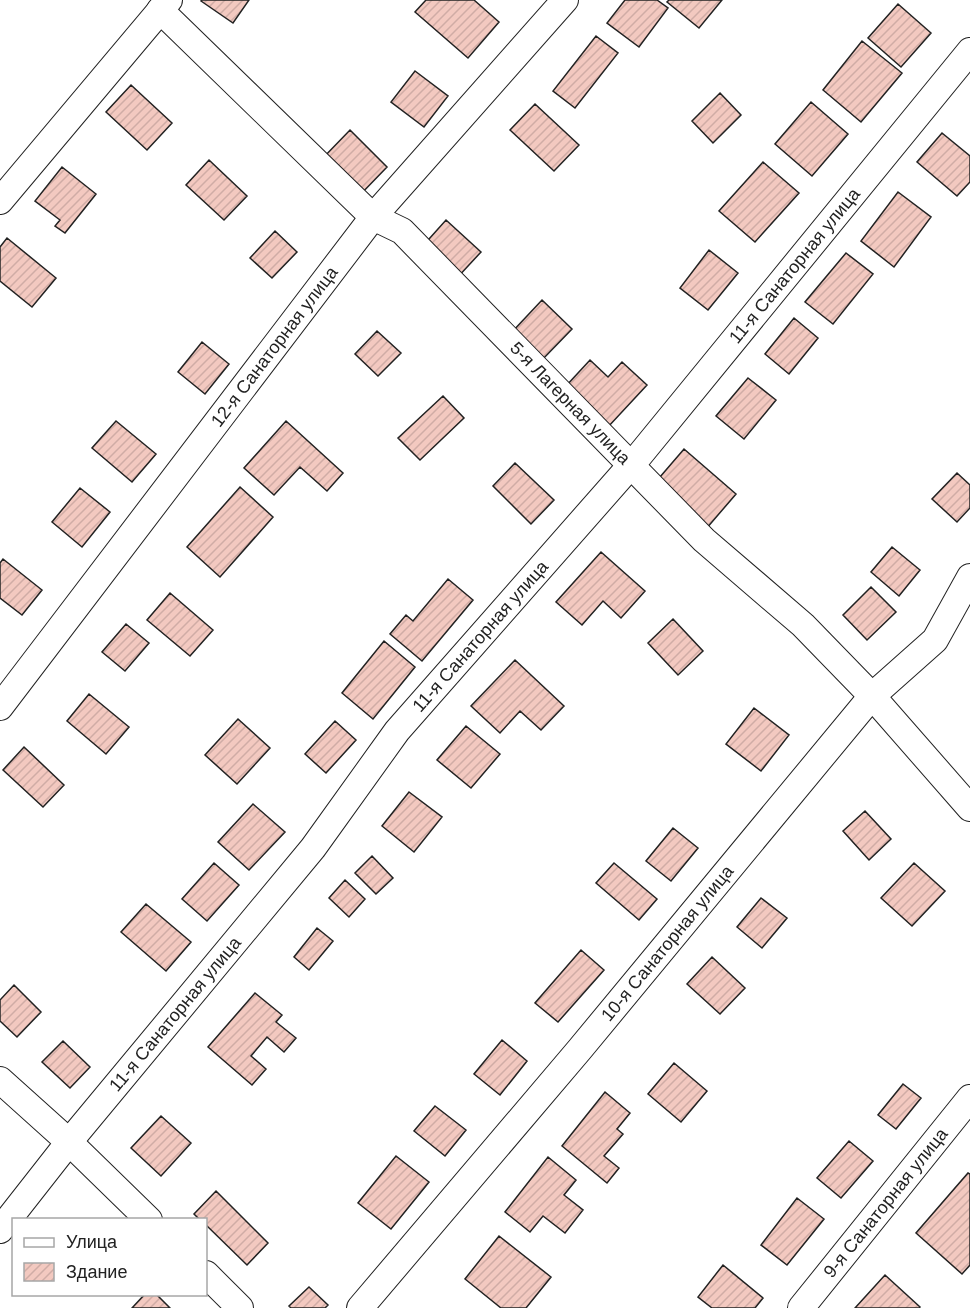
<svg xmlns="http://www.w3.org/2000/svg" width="970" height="1308" font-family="Arial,sans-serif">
<defs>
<pattern id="building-hatch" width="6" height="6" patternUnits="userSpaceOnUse" patternTransform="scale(1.5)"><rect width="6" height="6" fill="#f3c9c0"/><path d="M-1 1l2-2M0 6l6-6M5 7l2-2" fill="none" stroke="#d0aca5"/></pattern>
</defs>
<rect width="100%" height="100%" fill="#fff"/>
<!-- building -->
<path fill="url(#building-hatch)" stroke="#222" stroke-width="1.5" d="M202,0h47l-16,23 -32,-22z
M426,0h48l25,22 -31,36 -53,-46z
M625,0h32l11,8 -29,39 -32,-24z
M669,0h53l-23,28 -32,-26z
M898,4l33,29 -30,34 -33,-29z
M596,36l22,17 -43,55 -22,-17z
M862,41l40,32 -41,49 -38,-32z
M415,71l33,25 -24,31 -33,-25z
M131,85l41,38 -25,27 -41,-38z
M720,93l21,22 -28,28 -21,-22z
M811,102l37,32 -36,42 -37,-32z
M535,104l44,41 -25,26 -44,-41z
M350,130l37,37 -29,30 -37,-37z
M942,133l28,23v26l-13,14 -40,-34z
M209,160l38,36 -23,24 -38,-35z
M763,162l36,31 -44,49 -36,-31z
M62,167l34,27 -31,39 -10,-7 5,-6 -25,-19z
M898,192l33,25 -37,50 -33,-26z
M446,220l35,32 -25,27 -35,-31z
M275,231l22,21 -25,26 -22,-20z
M7,238l49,40 -24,29 -32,-26v-34z
M709,250l29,23 -30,37 -28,-22z
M846,253l27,21 -40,50 -28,-22z
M542,300l30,29 -30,31 -30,-28z
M794,318l24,20 -29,36 -24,-20z
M377,331l24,22 -23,23 -23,-22z
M202,342l27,22 -24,30 -27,-22z
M590,360l18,17 14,-15 25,23 -39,42 -42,-41z
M748,378l28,22 -32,39 -28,-23z
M443,396l21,22 -44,42 -22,-22z
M116,421l40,33 -24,28 -40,-34z
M286,421l57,52 -16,18 -27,-24 -26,28 -30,-27z
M684,449l52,45 -30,35 -52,-45z
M515,463l39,37 -23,24 -38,-38z
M957,473l13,12v23l-13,14 -25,-23z
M240,487l33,30 -53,60 -33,-30z
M80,488l30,24 -28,35 -30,-25z
M892,547l28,23 -21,26 -28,-24z
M601,552l44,39 -24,27 -18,-17 -21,24 -26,-23z
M3,559l39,31 -20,25 -22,-17v-35z
M448,579l25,21 -51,61 -32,-27 16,-19 7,6z
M871,587l25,25 -29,28 -24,-25z
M170,593l43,37 -23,26 -43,-36z
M673,619l30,32 -25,24 -30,-32z
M126,624l23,19 -24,28 -23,-19z
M384,641l31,26 -42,52 -31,-26z
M515,660l49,46 -23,24 -21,-19 -20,22 -29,-27z
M89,694l40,33 -23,27 -39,-33z
M754,708l35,27 -28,36 -35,-27z
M238,719l32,29 -33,36 -32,-29z
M335,721l21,19 -30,33 -21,-19z
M466,726l34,28 -29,34 -34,-28z
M24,747l40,38 -21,22 -40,-37z
M409,792l33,25 -28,35 -32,-26z
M253,804l32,28 -36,38 -31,-28z
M865,811l26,28 -22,21 -26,-29z
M673,828l25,20 -27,33 -25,-20z
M372,856l21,22 -17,16 -21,-21z
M214,863l25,22 -32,36 -25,-22z
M614,863l43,36 -18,21 -43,-37z
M914,863l31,28 -33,35 -31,-28z
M345,880l20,19 -16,18 -20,-19z
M761,898l26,20 -25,30 -25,-21z
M146,904l45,38 -25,29 -45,-39z
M317,928l16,13 -24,29 -15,-13z
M581,950l23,20 -46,52 -23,-19z
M712,957l33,31 -25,26 -33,-30z
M14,985l27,27 -24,25 -17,-16v-21z
M255,993l27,22 -6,7 20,16 -12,14 -17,-15 -16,19 15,13 -14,16 -44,-38z
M502,1040l25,21 -27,34 -26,-21z
M63,1041l27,26 -20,21 -28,-26z
M674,1063l33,28 -26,31 -33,-28z
M903,1084l18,14 -25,31 -18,-14z
M605,1092l25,21 -13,16 6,5 -19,22 15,12 -12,15 -45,-37z
M435,1106l31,24 -21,26 -31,-25z
M161,1116l30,27 -30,33 -30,-28z
M849,1141l24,20 -32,37 -24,-20z
M396,1156l33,26 -38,47 -33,-26z
M548,1157l28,23 -12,15 19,15 -18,23 -22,-17 -13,16 -25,-20z
M968,1173l2,1v91l-8,9 -46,-41z
M216,1191l52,52 -21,22 -41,-40v-5h-6l-6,-6z
M797,1198l27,21 -37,46 -26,-20z
M499,1236l52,41 -25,31h-25l-36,-29z
M723,1265l40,33 -8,10h-43l-14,-11z
M885,1275l35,32 -1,1h-64z
M309,1287l19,18 -3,3h-34l-2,-2z
M145,1294h11l14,14h-38z"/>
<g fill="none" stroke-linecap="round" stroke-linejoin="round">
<defs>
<g id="minor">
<path id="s1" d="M160,10l213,207 29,14 302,309 99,85 69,71 98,112"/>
<path d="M0,201l169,-201"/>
<path id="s2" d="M0,707l373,-490 192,-217"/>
<path d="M0,1080l69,62 80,78"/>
<path id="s3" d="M0,1230l69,-88 244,-294 84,-117 242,-275 331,-405"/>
<path d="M206,1274l34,34"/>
<path id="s4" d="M360,1308l220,-259 292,-353 63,-56 35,-63"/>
<path id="s5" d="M801,1308l169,-210"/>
</g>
</defs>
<!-- minor casing -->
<use href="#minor" stroke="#222" stroke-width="28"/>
<!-- minor -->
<use href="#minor" stroke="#fff" stroke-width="26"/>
</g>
<g text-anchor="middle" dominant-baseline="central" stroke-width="4.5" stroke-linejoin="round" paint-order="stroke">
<!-- street labels -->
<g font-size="18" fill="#222" stroke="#fff">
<text stroke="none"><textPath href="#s3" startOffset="1250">11-я Санаторная улица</textPath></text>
<text stroke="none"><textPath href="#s2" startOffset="453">12-я Санаторная улица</textPath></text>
<text stroke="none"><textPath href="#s1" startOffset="570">5-я Лагерная улица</textPath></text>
<text stroke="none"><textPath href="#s3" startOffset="764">11-я Санаторная улица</textPath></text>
<text stroke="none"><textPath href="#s4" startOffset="477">10-я Санаторная улица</textPath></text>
<text stroke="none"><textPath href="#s3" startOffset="278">11-я Санаторная улица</textPath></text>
<text stroke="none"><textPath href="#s5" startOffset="135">9-я Санаторная улица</textPath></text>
</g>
</g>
<!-- legend -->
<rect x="12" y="1218" width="195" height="78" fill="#ffffff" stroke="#a7a7a7" stroke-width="1.5"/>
<rect x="24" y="1238" width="30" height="9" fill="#ffffff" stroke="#a7a7a7" stroke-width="1.5"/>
<text x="66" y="1248" font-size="18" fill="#222222">Улица</text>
<rect x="24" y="1263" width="30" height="18" fill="url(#building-hatch)" stroke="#a7a7a7" stroke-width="1.5"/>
<text x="66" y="1278" font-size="18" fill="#222222">Здание</text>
</svg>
